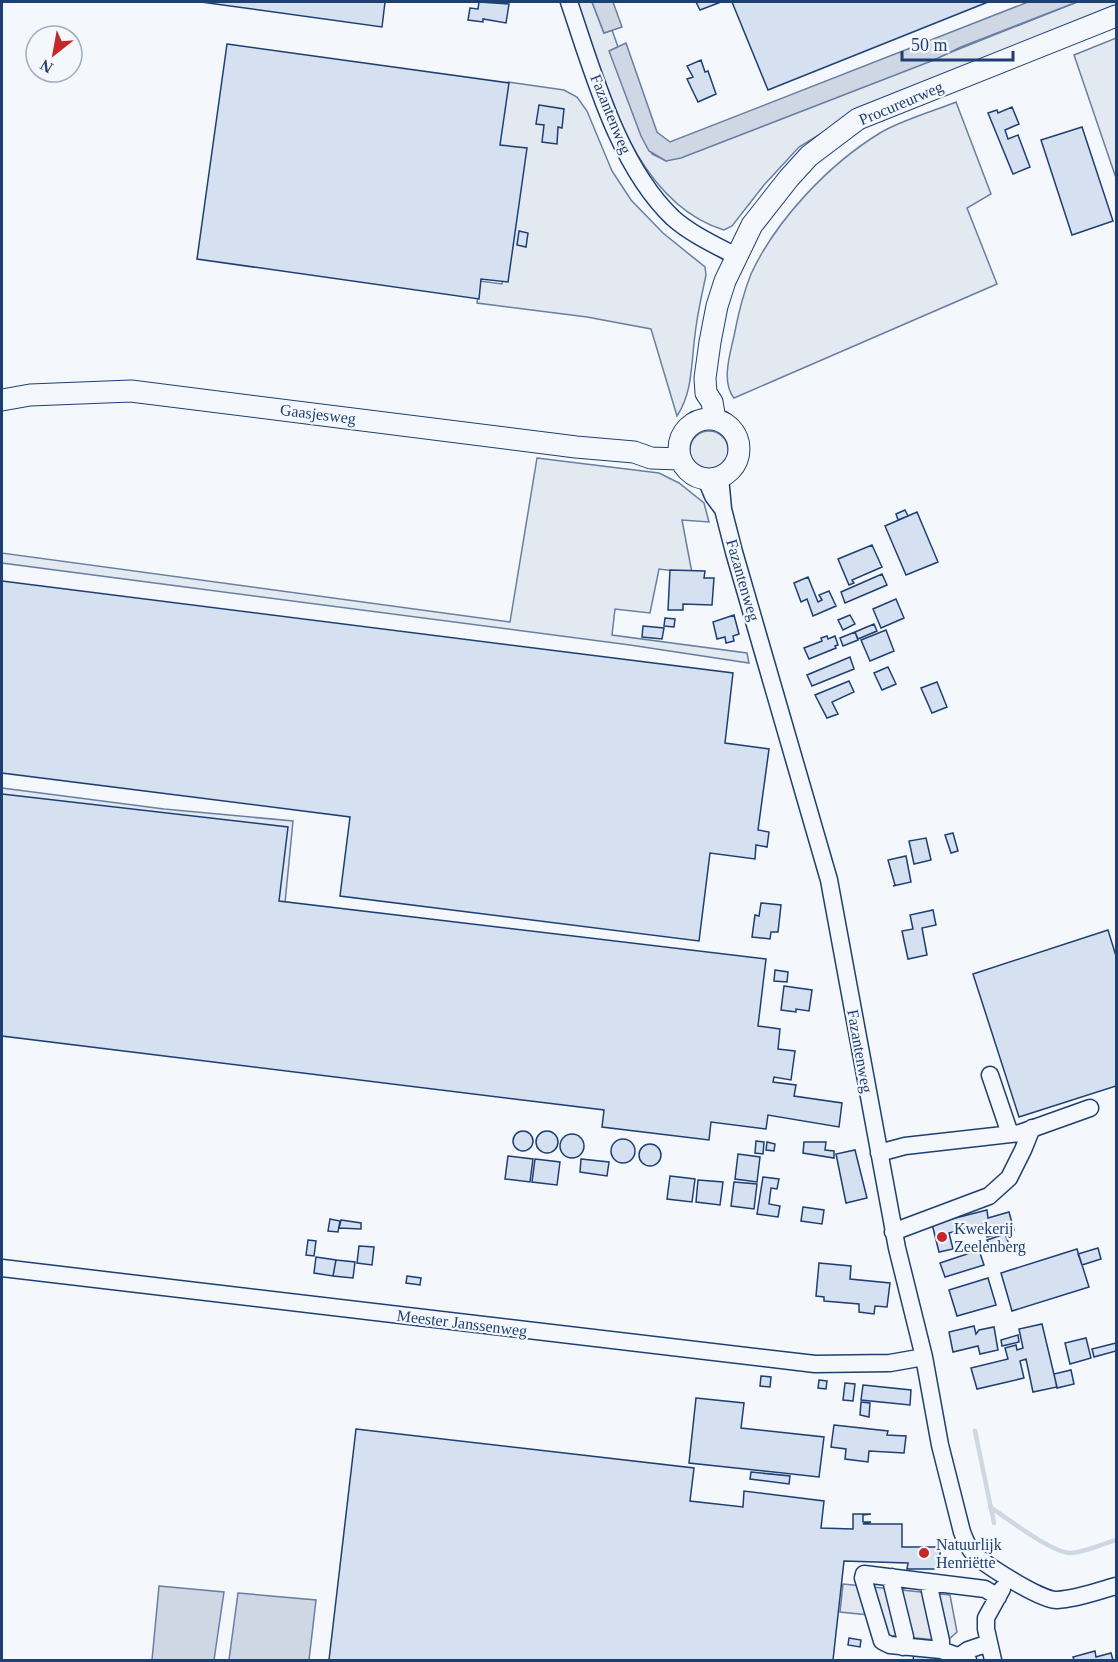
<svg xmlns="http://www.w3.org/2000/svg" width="1118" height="1662" font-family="Georgia,serif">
<rect width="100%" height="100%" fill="#f4f7fb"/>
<!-- green -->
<path fill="#e3e9f0" stroke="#687fa3" stroke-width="1.5" d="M575,2h17l12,31 8,-3 6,17 -8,4 42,103 14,7 253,-96 158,-63h39v6l-273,112 -44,27 -35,38 -32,41 -8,4c-91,-28 -119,-149 -149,-228z
M1116,38v140l-42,-123z
M508,82l56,8 13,7 10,14 25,60 19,29 32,33 42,34 1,8c-4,19 -9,40 -11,60 -4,28 -2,57 -18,81l-26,-87 -64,-12 -110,-14 3,-22 22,3 21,-134 -25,-4z
M956,102l35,92 -24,14 30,76 -263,114c-13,-16 -4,-44 0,-62 4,-21 9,-42 17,-62 25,-54 78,-110 129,-141 19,-12 54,-22 76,-31z
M690 450a19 19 0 1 1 38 0a19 19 0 1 1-38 0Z
M537,458l122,15 20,10 25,20 5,19 -27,-2 10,53 -33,-4 -9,44 -35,-4 -3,26 135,18 2,10 -119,-18 -628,-82v-10l508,69z
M2,788l162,21 129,12 -8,82 -13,-2 5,-66 -275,-33z"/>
<!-- parking -->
<path fill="#e3e8f0" stroke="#687fa3" stroke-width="1.5" d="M843,1584l107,11 7,37 -10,9 -62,-6 -6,-19 -39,-4z"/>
<!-- water -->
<path fill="#cfd7e4" stroke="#687fa3" stroke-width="1.5" d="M592,2h21l9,25 -18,6z
M1028,2h49l-116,45 -27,13 -253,98 -15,3 -17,-10 -8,-15 -32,-85 17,-8 31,89 13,10z
M159,1586l65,6 -10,68h-62z
M238,1593l78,7 -7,60h-80z"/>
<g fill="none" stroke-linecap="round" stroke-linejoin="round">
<!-- stream -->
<path stroke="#cfd7e4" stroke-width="4.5" d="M975,1431l19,92
M990,1507c17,11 63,47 81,46 15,-1 31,-9 45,-13"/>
</g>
<!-- building -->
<path fill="#d5e0f0" stroke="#1d3f73" stroke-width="1.5" d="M201,2h184l-3,25z
M479,2l30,2 -3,19 -23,-4v3l-15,-2 2,-12 8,1z
M696,2h25l-21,8z
M732,2h256l-220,88z
M227,44l282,39 -9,62 27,3 -19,134 -27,-3 -2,20 -282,-40z
M701,60l4,12 3,-1 8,23 -18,8 -11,-23 6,-2 -6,-11z
M539,105l25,4 -2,19 -4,-1 -1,17 -15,-2 2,-17 -8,-1z
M1012,107l7,17 -14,6 3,9 10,-4 12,32 -17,7 -25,-61 9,-3 1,3z
M1082,127l31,94 -41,14 -31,-95z
M519,231l9,2 -2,14 -9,-2z
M905,510l3,6 -10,4 -2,-6z
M917,512l21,50 -32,13 -21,-49z
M872,545l10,22 -30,13 2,3 -5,2 -11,-26z
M670,570l35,1 -1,7h10l-2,27 -29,-1v6h-15z
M882,574l5,11 -42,18 -4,-11z
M808,577l10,25 4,-2 -3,-5 10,-4 7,15 -23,10 -6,-17 -6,3 -7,-19z
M2,581l731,92 -8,70 44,6 -11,81 11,2 -2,15 -11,-2 -1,14 -45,-6 -11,88 -359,-45 10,-79 -348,-44z
M896,599l8,19 -23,10 -8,-19z
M734,615l5,19 -6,2 1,5 -8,2 -1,-6 -8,2 -4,-17z
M850,615l5,9 -12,6 -5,-10z
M665,618l10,1 -1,8 -10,-1z
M874,624l3,7 -19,8 -3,-7z
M643,626l21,2 -2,11 -20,-2z
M886,630l8,21 -24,10 -9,-21z
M855,632l3,8 -15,6 -3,-8z
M827,636l1,3 7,-3 3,9 -3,1 1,2 -27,11 -5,-11 18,-7 -1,-3z
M850,657l4,12 -42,17 -5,-11z
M888,667l8,17 -14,6 -8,-17z
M849,681l5,11 -22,10 6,12 -11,4 -12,-23z
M937,682l10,25 -15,6 -11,-25z
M2,794l286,33 -9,74 487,58 -8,67 22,3 -2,20 17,2 -4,29 -17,-3 -1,5 23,3 -2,11 48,7 -3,24 -71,-12 -2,14 -55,-7 -2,18 -107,-13 2,-17 -602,-74z
M953,833l5,18 -7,2 -6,-18z
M926,838l5,22 -17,4 -5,-23z
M906,856l5,26 -18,4 2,-1 -7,-25z
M761,903l20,2 -3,27h-7l-1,7 -18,-2 3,-22 4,1z
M933,910l3,15 -14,3 5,27 -19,4 -6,-28 11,-2 -3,-14z
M1108,930l8,26v130l-97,31 -46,-143z
M775,970l13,2 -1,10 -13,-1z
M784,986l28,4 -3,21 -13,-2v3l-15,-2z
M536 1142a11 11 0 1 1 22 0a11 11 0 1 1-22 0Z
M513 1141a10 10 0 1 1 20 0a10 10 0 1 1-20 0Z
M560 1146a12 12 0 1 1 24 0a12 12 0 1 1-24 0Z
M611 1151a12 12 0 1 1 24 0a12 12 0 1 1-24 0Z
M756,1141l8,1 -1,12 -8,-1z
M767,1142l8,2 -1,7 -8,-1z
M804,1142h22l-1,8 9,1v7l-31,-5z
M639 1155a11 11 0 1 1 22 0a11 11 0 1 1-22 0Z
M855,1150l12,48 -21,5 -10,-49z
M738,1154l22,3 -3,25 -22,-3z
M508,1156l25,3 -3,23 -25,-3z
M535,1159l25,3 -3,23 -25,-3z
M581,1159l28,3 -2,14 -27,-4z
M670,1176l25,3 -3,23 -25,-3z
M763,1177l16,2 -2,10 -6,-1 -2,16 11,2 -2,11 -21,-3z
M698,1180l25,2 -3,23 -24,-3z
M734,1182l23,2 -3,25 -23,-3z
M803,1207l21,3 -2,14 -21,-3z
M987,1210l1,8 21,-6 5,18 -27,7 -3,-13 -35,9 4,16 -14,3 -7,-28z
M330,1219l10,2 -2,11 -10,-1z
M341,1220l20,3v6l-22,-1z
M1005,1234l4,10 -18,6 -4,-10z
M308,1240l8,1 -2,15 -8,-1z
M359,1246l15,1 -2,18 -15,-2z
M1098,1248l3,11 -19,6 -4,-11z
M1077,1249l12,38 -77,24 -11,-38z
M979,1250l5,15 -39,12 -5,-14z
M316,1257l20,3 -3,16 -19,-3z
M336,1260l19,2 -2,16 -20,-2z
M819,1263l32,3 -1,13 40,4 -3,24 -12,-1 -1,8 -15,-2v-8l-35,-3v-4l-8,-1z
M407,1276l14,2 -1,7 -14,-2z
M988,1278l8,27 -39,11 -8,-26z
M1042,1324l15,63 -24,5 -7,-33 -6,2 4,17 -47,11 -6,-21 37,-9 -3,-11 11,-3 1,5 6,-2 -4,-19z
M974,1326l2,8 3,-4 15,-3 4,23 -18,4 -2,-8 -25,6 -4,-20z
M1018,1335l1,7 -17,4 -1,-6z
M1086,1338l5,20 -21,6 -5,-21z
M1116,1343v8l-22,6 -2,-8z
M1071,1370l3,14 -17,4 -3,-14z
M761,1376l10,1 -1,10 -10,-1z
M819,1380l8,1 -1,8 -8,-1z
M845,1383l10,1 -2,17 -10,-1z
M863,1385l48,5 -1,15 -49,-5z
M696,1398l48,5 -3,25 83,9 -5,40 -130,-14z
M861,1402l9,1 -1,14 -9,-2z
M834,1425l54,6 -1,4 19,1 -2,17 -35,-2 -1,11 -23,-3 1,-10 -15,-2z
M356,1429l338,39 -4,33 53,6 1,-16 80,10 -3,27 32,1v-15h18l-8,1v7h8l-8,2h39v23h38v22h-33l1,-6 -64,-2 -11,99h-504z
M751,1472l39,4 -1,8 -39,-5z
M849,1638l12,2 -1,7 -12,-2z
M1095,1651l1,6 15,-4 2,7h-39l-1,-3z
M914,1654l21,2v4h-22z"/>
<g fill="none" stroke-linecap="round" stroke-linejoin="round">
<defs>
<path id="minor" d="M569,2c24,70 49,164 104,216 18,16 42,27 63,38
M720,477l3,32 11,43 95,328 68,368 27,109 16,88 22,87c3,8 6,15 11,21 12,12 69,48 84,47 20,-1 41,-9 59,-14
M706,479l7,17 9,12
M990,1075l20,59
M879,1153l26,-7 115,-13 70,-25
M893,1232l96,-36 20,-18 14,-28 9,-22
M2,1268l813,96 75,-1 34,-6
M892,1577v7l13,53 -2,10
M928,1582l13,59v9
M958,1657l10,-7 21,-7
M968,1660l-27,-10 -51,-5 -8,-4 -19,-63 1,-4 121,15 13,8
M993,1660l-7,-31v-11l16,-29"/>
<path id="major" d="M2,400l28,-5 101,-4 445,56 58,5 17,6 29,1
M679 449a30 30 0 1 1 60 0a30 30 0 1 1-60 0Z
M715,419l-3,-17 -6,-9 -1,-15 5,-36 7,-36 8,-25 27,-56 37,-47 20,-22 49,-37 258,-103"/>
</defs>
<!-- minor casing -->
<use href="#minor" stroke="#1d3f73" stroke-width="19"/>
<!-- major casing -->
<use href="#major" stroke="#1d3f73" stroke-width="23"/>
<!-- minor -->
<use href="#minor" stroke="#f4f7fb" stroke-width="16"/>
<!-- major -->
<use href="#major" stroke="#f4f7fb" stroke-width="21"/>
</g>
<!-- markers -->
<g fill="#c62828" stroke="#f4f7fb" stroke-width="2">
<circle cx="942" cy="1237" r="6"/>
<circle cx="924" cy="1553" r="6"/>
</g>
<g text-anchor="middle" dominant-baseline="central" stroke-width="4.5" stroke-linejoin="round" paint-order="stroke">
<!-- street labels -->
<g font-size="16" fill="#1d3f73" stroke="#f4f7fb">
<text transform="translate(901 103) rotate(-23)">Procureurweg</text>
<text transform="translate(611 114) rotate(68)">Fazantenweg</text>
<text transform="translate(318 414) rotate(7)">Gaasjesweg</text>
<text transform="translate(743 580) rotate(74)">Fazantenweg</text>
<text transform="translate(860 1051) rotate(80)">Fazantenweg</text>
<text transform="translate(462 1323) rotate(7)">Meester Janssenweg</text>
</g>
<!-- poi labels -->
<g font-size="16" fill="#1d3f73" stroke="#f4f7fb" text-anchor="start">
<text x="954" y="1228">Kwekerij<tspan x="954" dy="18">Zeelenberg</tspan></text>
<text x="936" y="1544">Natuurlijk<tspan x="936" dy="18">Henriëtte</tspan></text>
</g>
</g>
<!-- border -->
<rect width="1118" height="1662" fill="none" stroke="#1d3f73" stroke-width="6"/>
<!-- north arrow -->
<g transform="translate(54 54) rotate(211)"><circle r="28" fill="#f4f7fb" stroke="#9eadc5" stroke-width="1.5"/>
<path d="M0-4.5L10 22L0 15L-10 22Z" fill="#c62828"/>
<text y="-9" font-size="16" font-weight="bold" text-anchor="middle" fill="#1d3f73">N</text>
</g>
<!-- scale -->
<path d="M902 51v9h111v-9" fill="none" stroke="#1d3f73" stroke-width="3"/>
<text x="911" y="51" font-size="18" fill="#1d3f73" stroke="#f4f7fb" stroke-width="4.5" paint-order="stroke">50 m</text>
</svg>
